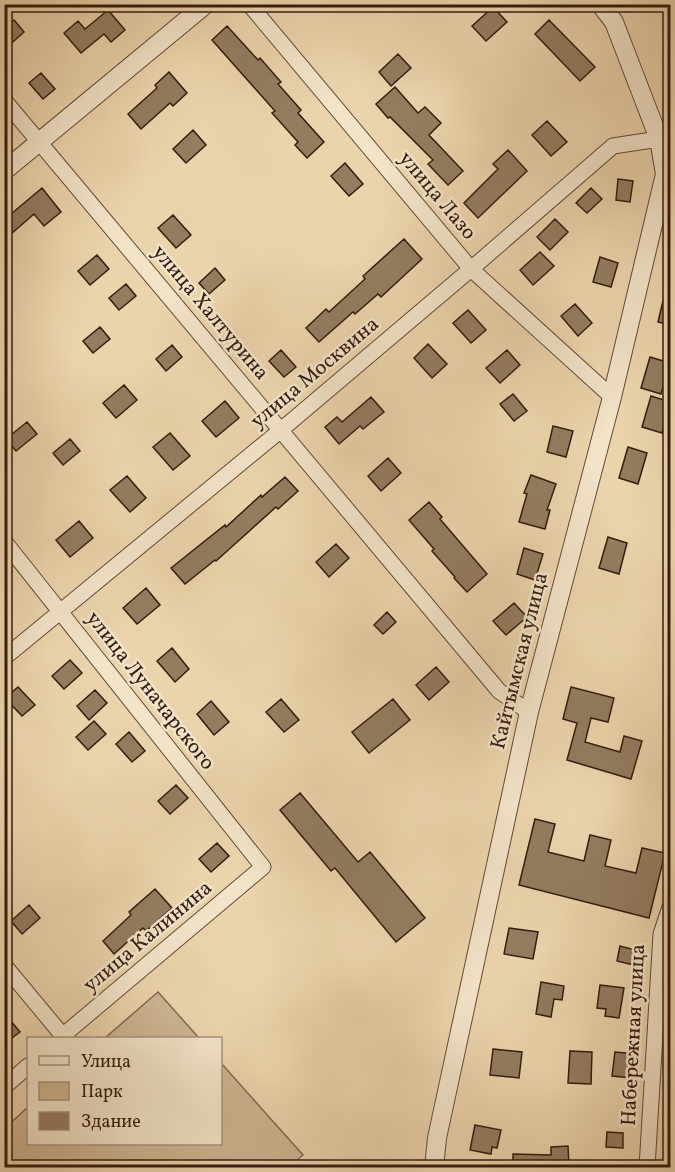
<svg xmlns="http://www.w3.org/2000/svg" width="675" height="1172" font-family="Vollkorn,serif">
<rect width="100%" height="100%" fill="#ebd4ac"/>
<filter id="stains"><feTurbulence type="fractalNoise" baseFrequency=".00333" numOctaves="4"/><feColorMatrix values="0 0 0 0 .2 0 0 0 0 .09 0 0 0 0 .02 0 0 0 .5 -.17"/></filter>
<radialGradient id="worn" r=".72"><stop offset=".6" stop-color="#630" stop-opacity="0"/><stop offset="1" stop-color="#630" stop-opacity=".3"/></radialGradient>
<!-- green -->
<path fill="#ccb591" stroke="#806850" stroke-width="1.5" d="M158,992l41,46h-94z
M221,1063l82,92 -14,12h-284v-39l23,-21v37h192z"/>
<!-- building -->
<path fill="#937c60" stroke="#341c0e" stroke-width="1.5" d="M493,7l14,15 -21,19 -14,-15z
M108,10l17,20 -14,12 -7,-8 -23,19 -17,-20 14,-12 7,8z
M14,20l10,12 -20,18v-21z
M549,20l46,47 -15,14 -45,-47z
M227,26l31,34 2,-2 21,24 -3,2 23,26 -3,3 26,29 -17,16 -12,-13 3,-3 -26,-29 3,-2 -63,-71z
M398,54l13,14 -20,18 -12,-14z
M169,72l18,21 -14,13 -3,-3 -29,26 -13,-15 29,-26 -2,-3z
M41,73l14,16 -12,10 -14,-16z
M395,87l23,26 7,-6 16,16 -12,12 34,36 -15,14 -20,-21 5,-4 -43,-43 -2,1 -12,-14z
M547,121l20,21 -16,14 -19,-21z
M193,130l13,15 -20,18 -13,-14z
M508,150l19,21 -49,47 -14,-15 34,-34 -5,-5z
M345,163l18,21 -14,12 -18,-20z
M618,179l15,2 -3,21 -14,-2z
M42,188l19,24 -17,14 -10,-12 -30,26v-33l7,7z
M591,188l11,11 -15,14 -11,-10z
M173,215l18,20 -15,13 -18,-20z
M555,219l13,13 -18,18 -13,-13z
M404,239l18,20 -41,38 -3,-3 -23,20 -2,-2 -34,30 -13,-14 20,-19 3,3 36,-33 -2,-3z
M540,252l14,14 -21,19 -13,-15z
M97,255l12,14 -19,16 -12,-14z
M600,257l18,6 -7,24 -18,-5z
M215,268l10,12 -16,14 -10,-11z
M126,284l10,12 -17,14 -10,-12z
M666,288l4,1v36l-12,-3z
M575,304l17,19 -14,13 -17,-20z
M468,310l18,20 -15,13 -18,-20z
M100,327l10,12 -17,14 -10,-12z
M428,344l19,20 -15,14 -18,-20z
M172,345l10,12 -16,14 -10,-12z
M281,350l15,17 -12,10 -15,-16z
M507,350l13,15 -20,18 -14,-15z
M650,357l20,6 -9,31 -20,-6z
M124,385l13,15 -21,18 -13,-15z
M513,394l14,17 -13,10 -14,-17z
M651,396l19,6 -8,31 -20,-6z
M371,397l13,15 -21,17 -3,-3 -21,18 -14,-17 12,-10 5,5z
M225,401l14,17 -23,19 -14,-16z
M27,422l10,12 -21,17 -10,-12z
M553,426l20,5 -7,26 -19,-5z
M170,433l20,23 -17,14 -20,-23z
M70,439l10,12 -17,14 -10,-12z
M628,447l19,6 -9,31 -19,-6z
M388,458l13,15 -20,18 -13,-15z
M531,475l25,9 -9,26h3l-5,19 -26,-7 8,-28 -3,-1z
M127,476l19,22 -16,14 -20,-22z
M285,477l13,14 -20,18 -2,-2 -60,54 -1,-1 -30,24 -14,-16 54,-43 1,2 35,-32 1,2z
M429,502l13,15 -2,2 47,55 -20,18 -13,-14 1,-1 -23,-26 2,-2 -25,-29z
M79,521l14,17 -23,19 -14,-17z
M608,537l19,6 -8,31 -20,-6z
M336,544l13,14 -20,19 -13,-15z
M524,548l19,6 -8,26 -18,-6z
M146,588l14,17 -23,19 -14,-16z
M514,603l13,14 -21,18 -13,-14z
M387,612l9,10 -13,12 -9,-9z
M172,648l17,21 -14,13 -18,-21z
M70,660l12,13 -18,16 -12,-13z
M436,667l13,15 -20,18 -13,-15z
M18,687l17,18 -13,11 -17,-18z
M571,687l43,11 -6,24 -17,-4 -6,24 35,10 4,-16 18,5 -11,38 -64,-19 10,-37 -14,-4z
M95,690l12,13 -18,17 -12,-14z
M281,699l18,21 -15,12 -18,-20z
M393,699l17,21 -41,33 -17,-21z
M211,701l18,21 -15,13 -17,-21z
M94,721l12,13 -18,16 -12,-13z
M129,732l16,19 -13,11 -16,-18z
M176,785l12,13 -18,16 -12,-13z
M300,793l58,69 12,-10 55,66 -29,24 -61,-74 -4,3 -51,-61z
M535,819l20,5 -7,28 36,9 6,-26 21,5 -6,26 31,7 6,-25 23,5 -16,65 -130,-33z
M217,843l12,13 -18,16 -12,-13z
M155,889l17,19 -26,23 -3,-3 -29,26 -11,-13 28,-26 -2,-3z
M29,905l11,13 -18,16 -11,-13z
M509,928l29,4 -5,27 -29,-5z
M620,946l22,6 -4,14 -21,-5z
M541,982l23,4 -2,14 -8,-1 -3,18 -15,-3z
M600,985l24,3 -5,30 -14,-2 1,-7 -9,-1z
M4,1013l16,19 -16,12z
M493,1049l29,3 -3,26 -29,-3z
M570,1051l22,1 -1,32 -23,-1z
M615,1052l20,2 -3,24 -20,-2z
M475,1125l26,5 -4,18 -5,-1 -1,7 -21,-4z
M607,1132l16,1v15l-17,-1z
M568,1146l1,20 -56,1v-13l38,1v-8z"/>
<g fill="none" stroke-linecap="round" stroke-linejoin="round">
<defs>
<path id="minor" d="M249,4l222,265 141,128
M4,100l495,591 30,21
M4,541l259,326 -203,171
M4,658l277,-228 190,-161 142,-123 46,-7
M4,965l59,71
M4,1087l24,-21
M647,1168l14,-234 9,-27"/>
<path id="tertiary" d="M600,4l14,18 45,117 6,35
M4,171l202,-167
M434,1168l3,-30 92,-426 83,-315 53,-223 5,-2"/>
</defs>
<!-- minor casing -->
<use href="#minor" stroke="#624a36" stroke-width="17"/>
<!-- tertiary casing -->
<use href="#tertiary" stroke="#624a36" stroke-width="20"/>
<!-- minor -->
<use href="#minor" stroke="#f2e3c9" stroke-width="15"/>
<!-- tertiary -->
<use href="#tertiary" stroke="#f2e3c9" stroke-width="18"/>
</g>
<g text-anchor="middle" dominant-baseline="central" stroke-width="5" stroke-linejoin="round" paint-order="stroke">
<!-- street labels -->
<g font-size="21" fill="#341c0e" stroke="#f2e3c9">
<text transform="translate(437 196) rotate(50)">улица Лазо</text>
<text transform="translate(210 313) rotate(50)">улица Халтурина</text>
<text transform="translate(315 373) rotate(-40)">улица Москвина</text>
<text transform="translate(520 661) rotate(-76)">Кайтымская улица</text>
<text transform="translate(150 691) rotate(52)">улица Луначарского</text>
<text transform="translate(148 937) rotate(-40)">улица Калинина</text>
<text transform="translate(634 1035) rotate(-87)">Набережная улица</text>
</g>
</g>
<!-- margin -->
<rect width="675" height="1172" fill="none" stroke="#ebd4ac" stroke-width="24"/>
<rect x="6" y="6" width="663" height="1160" fill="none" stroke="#341c0e" stroke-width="3"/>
<rect x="12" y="12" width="651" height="1148" fill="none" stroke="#341c0e" stroke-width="1.5"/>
<!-- legend -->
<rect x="27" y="1037" width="195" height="108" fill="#f2e3c9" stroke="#a6937e" stroke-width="1.5"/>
<rect x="39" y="1056" width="30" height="9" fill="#f2e3c9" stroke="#a6937e" stroke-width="1.5"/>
<text x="81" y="1067" font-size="18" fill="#341c0e">Улица</text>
<rect x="39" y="1082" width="30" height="18" fill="#ccb591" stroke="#a6937e" stroke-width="1.5"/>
<text x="81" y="1097" font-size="18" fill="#341c0e">Парк</text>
<rect x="39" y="1112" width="30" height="18" fill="#937c60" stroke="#a6937e" stroke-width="1.5"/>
<text x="81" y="1127" font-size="18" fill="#341c0e">Здание</text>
<rect width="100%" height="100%" filter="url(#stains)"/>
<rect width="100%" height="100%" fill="url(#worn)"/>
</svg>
